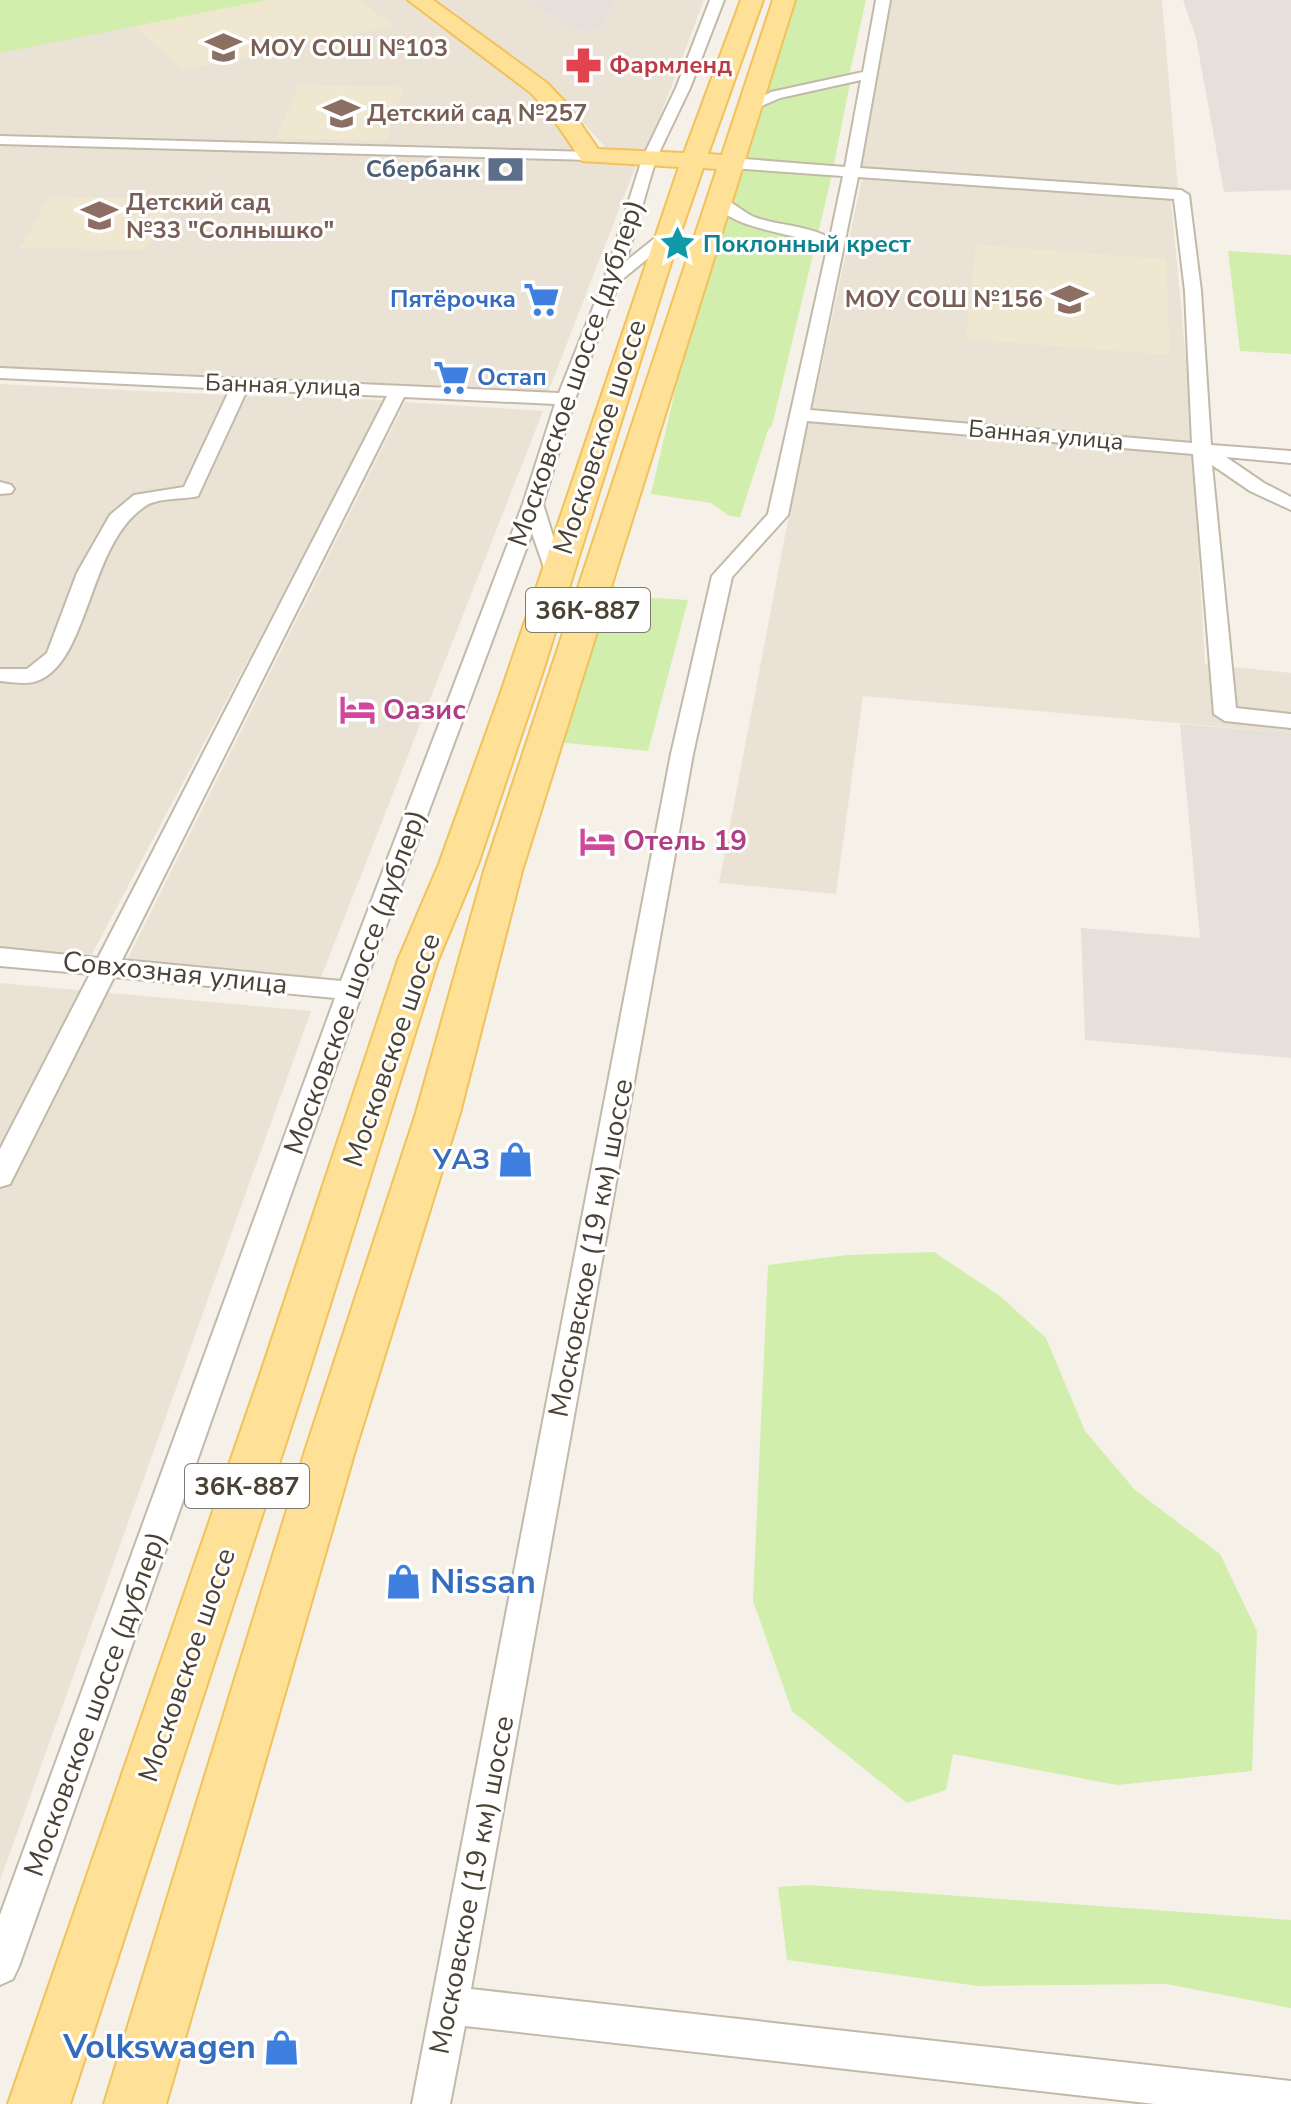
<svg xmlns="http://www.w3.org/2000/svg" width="1291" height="2104" font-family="'Nunito Sans',sans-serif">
<rect width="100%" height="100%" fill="#f6f1e8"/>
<!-- residential -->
<path fill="#eae3d5" d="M0,0h412l114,83 51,68 -577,-15z
M432,0h99l42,32 29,-2 14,-30h88l-59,157 -33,-2 -66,-74z
M889,0h273l16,188 -318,-20z
M0,144l493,12 143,10 -88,226 -548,-25z
M862,178l309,21 23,246 -382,-34z
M0,384l230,11 -44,93 -52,8 -27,23 -51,128 -22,24 -34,1z
M244,396l142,4 -295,556 -91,-9v-268l45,1 81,-161 22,-16 50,-8z
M405,402l138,9 -223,569 -194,-18z
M807,420l386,32 12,212 86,9v60l-428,-37 -27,198 -117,-11z
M0,983l311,28 -311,870z"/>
<!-- industrial -->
<path fill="#e5e0d9" d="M531,0h85l-14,30 -29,2z
M1183,0h108v190l-67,2 -28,-154z
M1180,724l111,9v325l-206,-18 -4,-112 119,10z"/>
<!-- education -->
<path fill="#f0e7d0" d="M266,0h93l35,26 -211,44 -48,-44z
M299,85l105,2 -18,54 -110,-3z
M49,197l121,2 -24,51 -126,-2z
M976,245l190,14 4,96 -204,-16z"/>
<!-- green -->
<path fill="#d1eeac" d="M0,0h266l-266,53z
M783,0h83l-17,76 -95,20z
M850,83l-19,96 -59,247 -4,4 -28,87 -11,-1 -18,-13 -60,-9 68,-292 31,-90 20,-10z
M1228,251l63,4v99l-51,-3z
M609,582l18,14 61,4 -40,151 -91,-9z
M934,1252l66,44 46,42 39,93 50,59 85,64 37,77 -5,140 -135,14 -164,-31 -7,36 -39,13 -115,-92 -39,-110 15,-336 79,-10z
M808,1885l483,35v88l-125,-24 -188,2 -191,-26 -9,-73z"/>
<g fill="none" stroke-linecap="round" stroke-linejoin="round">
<defs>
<path id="minor" d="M710,0h14l-34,88 -34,71 -30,102 34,-27 6,-2 8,5 -55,45 -44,117 -32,105 22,71 -3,4h-14l-16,-46 -156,420 -357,1013 -6,13 -13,6v-70l335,-917 -221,-21 -104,207 -10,3v-38l90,-175 -90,-8v-18l98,10 289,-562 -140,-6 -49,106c-16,4 -41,1 -54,11 -56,38 -55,156 -107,174 -11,4 -26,1 -37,0v-12h27l20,-16 30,-80 33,-58 24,-20 50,-8 46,-98 -230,-11v-10l559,25 45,-113 38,-121 34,-71zM404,397l151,7 -32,100 -182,477 -219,-21z
M876,0h14l-30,168 321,22 8,5 12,96 10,154 80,6v12l-65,-6 38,26 27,14v13l-41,-19 -38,-26 24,243 55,6v14l-66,-7 -11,-7 -21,-260 -386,-33 -19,94 -56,62 -39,177 -222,1235 820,92v23h-136l-690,-78 -15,78h-38l259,-1350 41,-178 56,-62 59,-265c-36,-20 -86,-15 -116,-47l3,-3c15,-3 26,12 40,18 25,9 52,8 76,21l13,-62 -112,-8 -8,-5 8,-5 114,9 16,-87 -81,18 -28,12 -7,-4 26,-14 92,-20zM858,177l316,22 11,92 7,152 -382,-33z
M0,136l591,16 7,4 -7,4 -591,-16z
M0,482l11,3 3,4 -3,4 -11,1z"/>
<path id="primary" d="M408,0h25l114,83 20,21 31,45 86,4 57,-153h22l-55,154 14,1 51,-155h22l-273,871 -62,242 -105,338 -189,653h-62l201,-653 111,-338 68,-242 233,-702 -14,-1 -24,69 -136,434 -65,193 -40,96 -131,418 -237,726h-62l251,-726 139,-418 41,-96 61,-169 179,-528 -97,-6 -32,-47 -19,-21z"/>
</defs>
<!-- minor casing -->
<use href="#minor" stroke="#c2b9a9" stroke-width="4"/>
<!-- primary casing -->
<use href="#primary" stroke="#f2c25a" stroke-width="4"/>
<!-- minor -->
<use href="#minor" fill="#fff" fill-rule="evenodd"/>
<!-- primary -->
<use href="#primary" fill="#ffe097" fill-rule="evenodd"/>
</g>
<!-- icons -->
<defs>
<symbol id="school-bare" viewBox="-9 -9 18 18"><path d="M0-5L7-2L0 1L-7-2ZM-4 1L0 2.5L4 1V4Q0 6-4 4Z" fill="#8d6e63" stroke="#fff" stroke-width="2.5" paint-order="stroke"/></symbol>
<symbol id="pharmacy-bare" viewBox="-9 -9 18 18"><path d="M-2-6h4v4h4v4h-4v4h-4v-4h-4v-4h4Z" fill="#e0444e" stroke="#fff" stroke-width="2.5" paint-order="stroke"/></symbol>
<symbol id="bank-bare" viewBox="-9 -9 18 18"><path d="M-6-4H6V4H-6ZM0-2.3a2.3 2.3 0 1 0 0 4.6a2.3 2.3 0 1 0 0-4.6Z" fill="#5c6f8a" stroke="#fff" stroke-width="2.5" paint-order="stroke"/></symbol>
<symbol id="sight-bare" viewBox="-9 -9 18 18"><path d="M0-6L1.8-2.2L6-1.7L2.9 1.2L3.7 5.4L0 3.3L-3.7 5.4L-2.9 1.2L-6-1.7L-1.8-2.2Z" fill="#0f9aa8" stroke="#fff" stroke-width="2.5" paint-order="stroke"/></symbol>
<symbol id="supermarket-bare" viewBox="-9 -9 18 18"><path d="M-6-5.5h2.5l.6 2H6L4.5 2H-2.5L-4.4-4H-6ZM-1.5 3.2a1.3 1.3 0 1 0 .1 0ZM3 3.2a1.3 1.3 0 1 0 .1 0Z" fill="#3f7fe0" stroke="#fff" stroke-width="2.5" paint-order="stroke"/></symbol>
<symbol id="hotel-bare" viewBox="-9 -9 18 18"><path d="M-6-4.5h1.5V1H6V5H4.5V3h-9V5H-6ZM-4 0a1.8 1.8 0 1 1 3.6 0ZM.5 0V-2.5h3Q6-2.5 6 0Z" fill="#d1479c" stroke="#fff" stroke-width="2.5" paint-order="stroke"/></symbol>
<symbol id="shop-bare" viewBox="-9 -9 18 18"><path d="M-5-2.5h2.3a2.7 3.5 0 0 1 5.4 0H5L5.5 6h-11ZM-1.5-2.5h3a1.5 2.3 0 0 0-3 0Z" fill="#3f7fe0" stroke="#fff" stroke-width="2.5" paint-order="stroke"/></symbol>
</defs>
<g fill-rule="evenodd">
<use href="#school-bare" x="198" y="22" width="51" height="51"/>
<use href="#pharmacy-bare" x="558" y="40" width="51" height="51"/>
<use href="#school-bare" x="316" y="88" width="51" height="51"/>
<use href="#bank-bare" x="480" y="144" width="51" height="51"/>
<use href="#school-bare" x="74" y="190" width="51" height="51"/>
<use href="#sight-bare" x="652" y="218" width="51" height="51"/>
<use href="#supermarket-bare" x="516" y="274" width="51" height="51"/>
<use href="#school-bare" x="1044" y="274" width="51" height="51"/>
<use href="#supermarket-bare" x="426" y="352" width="51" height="51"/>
<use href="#hotel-bare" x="332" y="684" width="51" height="51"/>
<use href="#hotel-bare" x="572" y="816" width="51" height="51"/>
<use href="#shop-bare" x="490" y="1134" width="51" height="51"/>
<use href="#shop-bare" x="378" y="1556" width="51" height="51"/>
<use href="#shop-bare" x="256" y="2022" width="51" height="51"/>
</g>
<g text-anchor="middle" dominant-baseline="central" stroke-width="6" stroke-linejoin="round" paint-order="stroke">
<!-- far-education labels -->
<g font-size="24" font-weight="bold" fill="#785e54" stroke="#fff" text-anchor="start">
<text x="250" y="48">МОУ СОШ №103</text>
<text x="367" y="113">Детский сад №257</text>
<text x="126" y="202">Детский сад<tspan x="126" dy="28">№33 "Солнышко"</tspan></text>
<text x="1043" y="299" text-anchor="end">МОУ СОШ №156</text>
</g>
<!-- far-health labels -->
<g font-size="24" font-weight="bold" fill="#be3a42" stroke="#fff" text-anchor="start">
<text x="609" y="65">Фармленд</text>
</g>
<!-- far-service labels -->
<g font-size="24" font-weight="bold" fill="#4e5e75" stroke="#fff" text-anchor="end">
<text x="480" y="169">Сбербанк</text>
</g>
<!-- far-culture labels -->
<g font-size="24" font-weight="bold" fill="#0d838f" stroke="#fff" text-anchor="start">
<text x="703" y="244">Поклонный крест</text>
</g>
<!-- far-shop labels -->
<g font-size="24" font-weight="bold" fill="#366cbe" stroke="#fff" text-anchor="end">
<text x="516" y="299">Пятёрочка</text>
<text x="477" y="377" text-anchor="start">Остап</text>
</g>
<!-- far-street labels -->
<g font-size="24" fill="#4a4235" stroke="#fff">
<text transform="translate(283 385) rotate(2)">Банная улица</text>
<text transform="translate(1046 435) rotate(5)">Банная улица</text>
</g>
<!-- shield labels -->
<g fill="#fff" stroke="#807b72" stroke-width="2">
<rect x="526" y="588" width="124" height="44" rx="6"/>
<rect x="185" y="1464" width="124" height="44" rx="6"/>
</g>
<g font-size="26" font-weight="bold" fill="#4a4235">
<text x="588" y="610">36К-887</text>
<text x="247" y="1486">36К-887</text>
</g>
<!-- street labels -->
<g font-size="28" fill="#4a4235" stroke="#fff">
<text transform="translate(576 373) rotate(-71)">Московское шоссе (дублер)</text>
<text transform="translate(600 437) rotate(-72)">Московское шоссе</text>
<text transform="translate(175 973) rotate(6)">Совхозная улица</text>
<text transform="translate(355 982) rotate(-70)">Московское шоссе (дублер)</text>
<text transform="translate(392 1050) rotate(-71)">Московское шоссе</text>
<text transform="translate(591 1248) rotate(-79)">Московское (19 км) шоссе</text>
<text transform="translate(187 1665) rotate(-71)">Московское шоссе</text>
<text transform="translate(95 1704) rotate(-70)">Московское шоссе (дублер)</text>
<text transform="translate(472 1885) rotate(-79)">Московское (19 км) шоссе</text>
</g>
<!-- hotel labels -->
<g font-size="28" font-weight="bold" fill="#b23c85" stroke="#fff" text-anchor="start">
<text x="383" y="710">Оазис</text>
<text x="623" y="841">Отель 19</text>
</g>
<!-- shop labels -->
<g font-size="28" font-weight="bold" fill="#366cbe" stroke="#fff" text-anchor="end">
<text x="490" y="1160">УАЗ</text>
</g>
<!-- near-shop labels -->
<g font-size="34" font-weight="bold" fill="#366cbe" stroke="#fff" text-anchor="start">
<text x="430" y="1582">Nissan</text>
<text x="256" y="2047" text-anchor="end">Volkswagen</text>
</g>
</g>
</svg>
